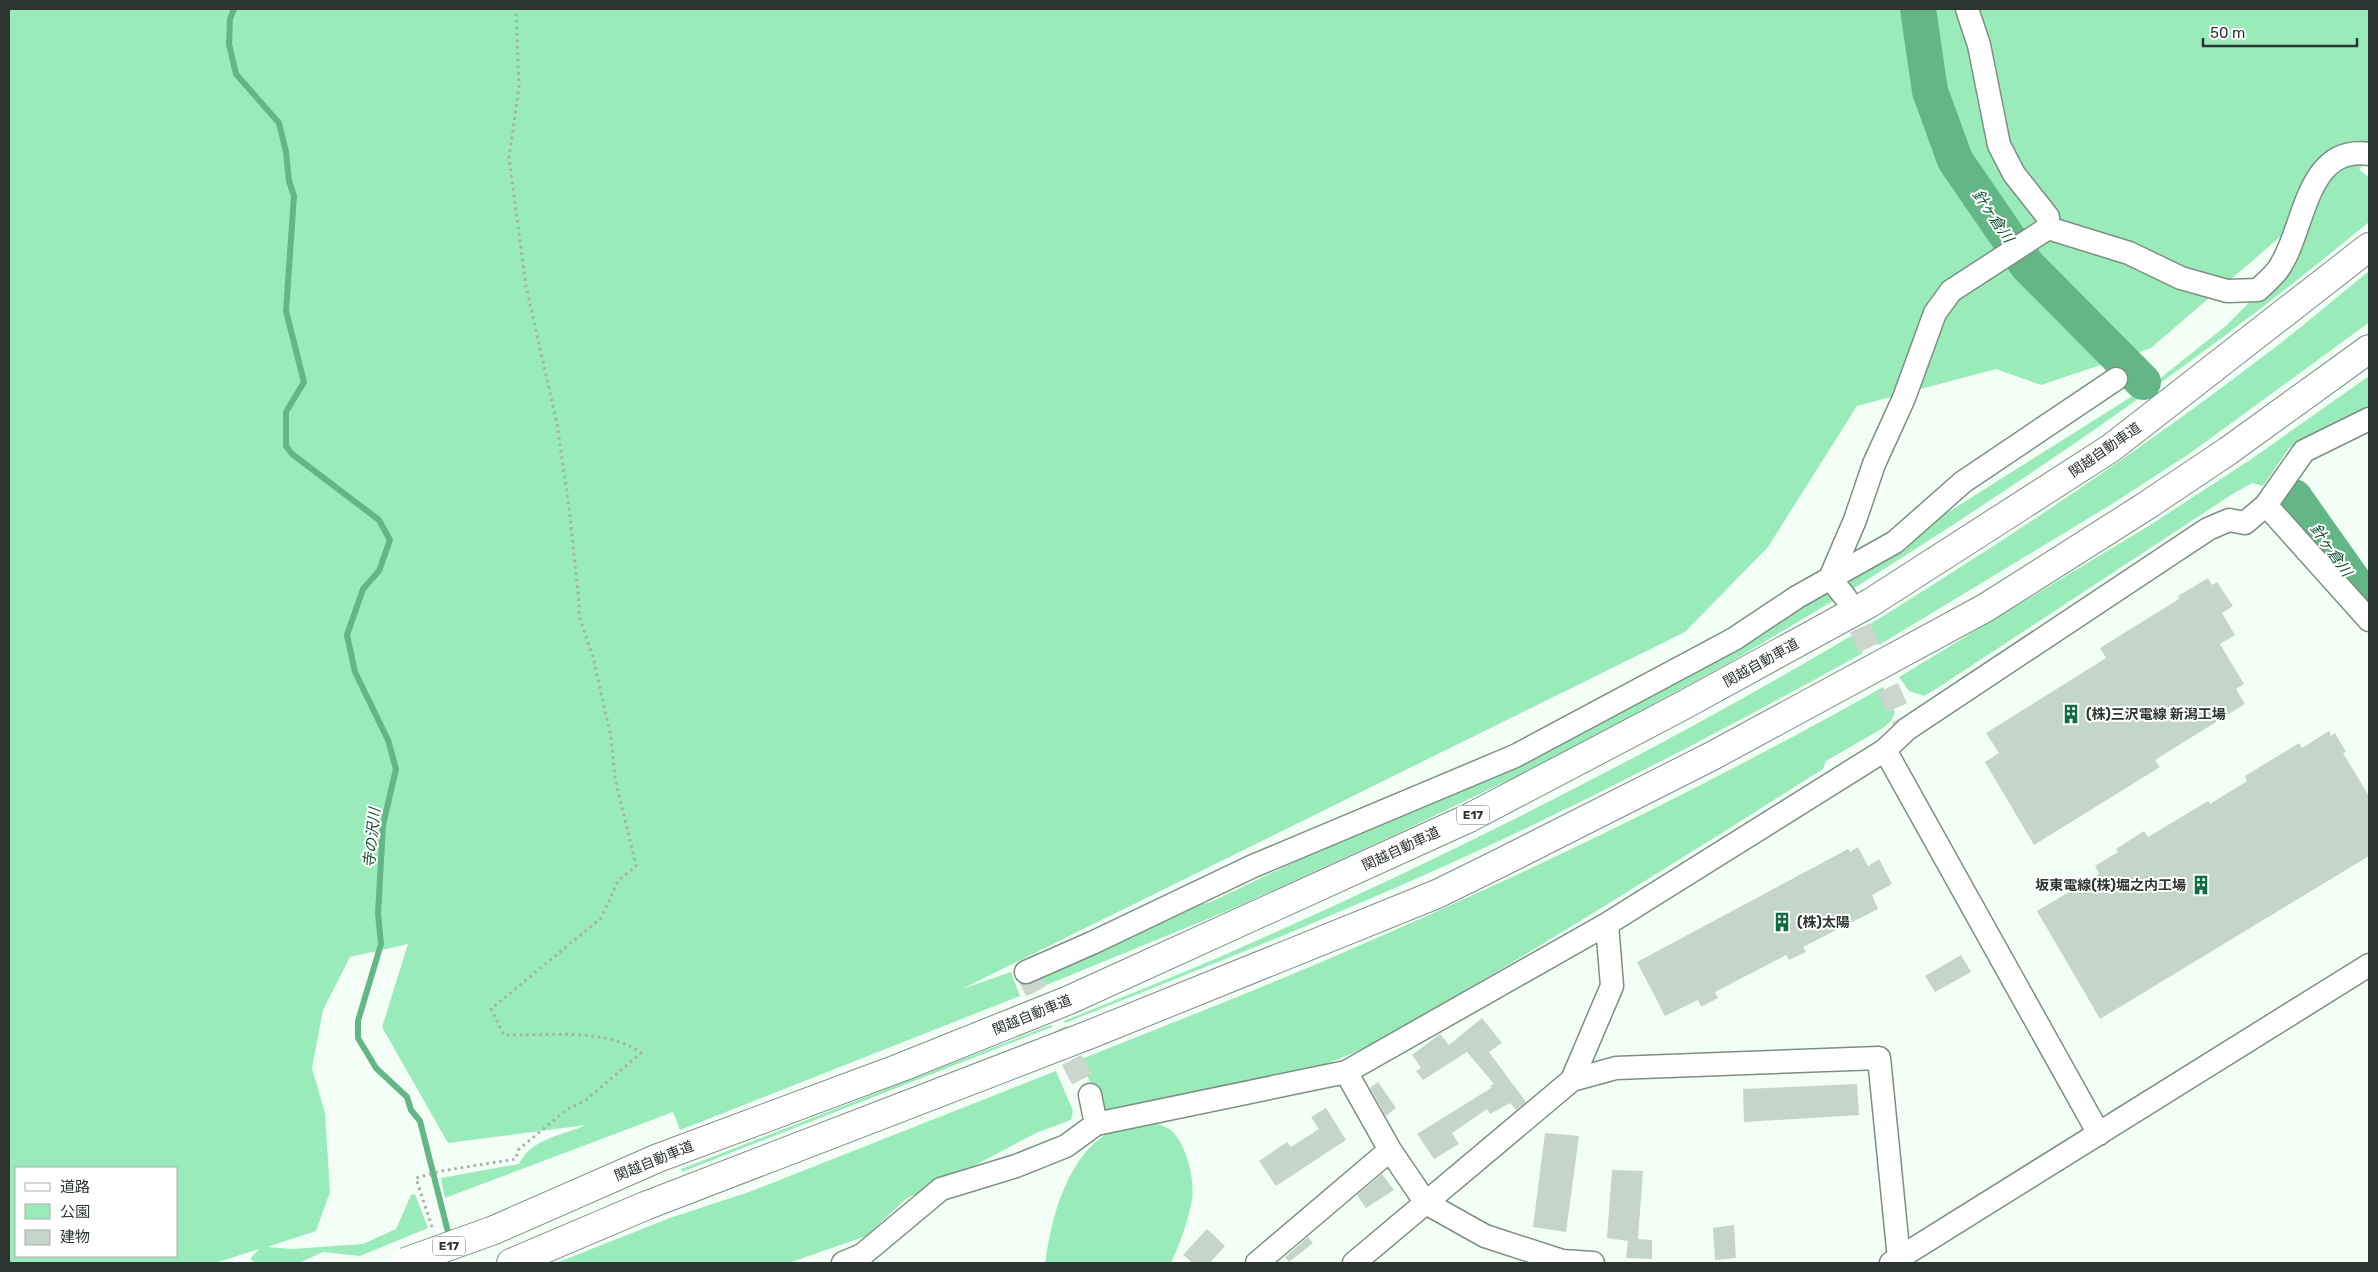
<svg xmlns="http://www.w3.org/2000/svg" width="2378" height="1272" font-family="Rubik,'Noto Sans JP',sans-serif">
<rect width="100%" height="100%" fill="#f2fef6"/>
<!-- green -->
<path fill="#99ecb9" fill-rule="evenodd" d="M9,9h2360v151l-10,9 10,9v44c-164,136 -340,256 -521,370l-5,-18 53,-29 262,-165 69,-55 54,-55 21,-52 -151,130 -110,37 -45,-16 -139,37 -89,141 -83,85 -723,357 49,-17 9,24 -340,134 -7,-18 -228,86 -4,-20 78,-14c12,-26 43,-28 67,-39l-138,18 -66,-116 26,-83 -58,13 -27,53 -11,58 13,45 5,79 -14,39 -49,16 25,2 71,-5 33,-15 15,-34 4,-1 13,34 -68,28 -37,-4 -24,11h-43l-6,-4 9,-10 -44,14h-206zM16,1168h160v88h-160z
M2369,271v51l-2,2 -178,130 -77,50 -233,141 -12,-19c138,-85 273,-175 402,-274 34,-26 67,-54 100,-81z
M2369,376v32l-80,40 -26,38 -11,-3 -21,12 -298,196 -9,5 -15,-5 -10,-14 248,-150 103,-67z
M1827,588l6,13 -106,63 -163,89 -161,78 -171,78 -193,79 -6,-15 161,-67 17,-4 138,-66z
M1853,635l10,18c-108,60 -218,118 -330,172 -152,73 -311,136 -468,198l-1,-2c55,-23 112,-45 167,-69 214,-94 422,-199 622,-317z
M1883,687l12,26 -4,8 -8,7 -57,33 -3,8c-110,70 -220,139 -332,206 -58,34 -116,75 -181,94l-204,44 -27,-53c80,-32 160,-63 240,-97 192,-82 382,-173 564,-276z
M1051,1025l1,2 -370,145 -1,-3z
M1056,1071l17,40 -2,9 -35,13 -87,46 -42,19 -41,38 -77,27h-233l114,-45 79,-26z
M1154,1122c6,3 13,5 18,9 15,15 23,49 20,69 -4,21 -12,44 -21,63h-126c7,-49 23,-111 71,-135 10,-5 27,-4 38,-6z"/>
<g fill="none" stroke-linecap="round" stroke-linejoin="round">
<!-- stream -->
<path stroke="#63b685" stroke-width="6" d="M234,9l-4,10 -1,25 7,30 43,49 7,29 3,29 5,15 -8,115 18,71 -18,30v34l6,8 87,66 11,20 -11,31 -16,18 -16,46 8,37 33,68 8,29 -13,56 -5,89 3,30 -23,77v17l18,30 31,29 4,13 9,11 30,119"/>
<!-- river -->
<path stroke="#63b685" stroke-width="36" d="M1918,9l12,82 25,69 72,105 116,117
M2294,497l75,106"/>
</g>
<!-- building -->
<path fill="#c3d6c9" d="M2208,578l4,7 5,-3 16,24 -11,7 13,22 -15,9 24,40 -8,5 9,15 -90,56 5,7 -126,78 -49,-83 14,-9 -13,-20 120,-75 -6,-10 79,-49 -1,-3z
M2329,731l2,5 4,-3 11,19 -3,1 26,43v60l-269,163 -63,-108 62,-37 -4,-8 23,-14 -2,-3 28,-18 4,6 60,-36 2,3 37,-23 -2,-5 54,-33 3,5z
M1858,847l10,19 11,-7 13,25 -20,11 6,14 -75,38 3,5 -17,8 -3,-5 -71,37 3,6 -17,9 -3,-7 -33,16 -28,-54 211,-113 2,3z
M1961,955l10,17 -36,20 -10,-16z
M1482,1018l20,25 -13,9 37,50 -10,8 -6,-7 -20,11 -3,-5 -35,24 7,11 -25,15 -17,-25 74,-46 -1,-2 4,-2 -27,-32 -44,28 -7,-9 5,-3 -9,-13 28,-21 9,11z
M1378,1082l18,26 -10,8 -16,-28z
M1857,1084l2,31 -115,7 -1,-33z
M1326,1108l20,32 -70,46 -17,-25 28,-19 4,5 28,-18 -8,-12z
M1545,1133l34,3 -13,96 -33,-5z
M1612,1170l31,1 -5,68 14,1v19l-26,-1 2,-17 -21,-3z
M1382,1174l12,16 -28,18 -9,-13z
M1734,1225l2,33 -21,2 -2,-32z
M1207,1229l18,17 -15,17h-17l-10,-8z
M1308,1237l5,6 -24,19 -4,-5z"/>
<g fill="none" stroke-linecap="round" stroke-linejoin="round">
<!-- minor-tunnel -->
<path stroke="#cbd6ce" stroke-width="22" stroke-dasharray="22 11" stroke-linecap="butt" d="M1846,598l61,131
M1026,972l64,123"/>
<defs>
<path id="minor" d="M1967,9l12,36 20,100 15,29 34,43v11
M2048,228l81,25 52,25 46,13 31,-1c7,-7 16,-14 21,-22 26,-37 26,-124 90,-114
M2266,505l103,115
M1846,598l-16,-20 25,-58 19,-56 30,-66 31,-85 16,-22 97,-63
M1885,750l214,384
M1026,972l66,-29 159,-76 264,-111 219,-117 63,-42 98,-55 68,-60 153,-103
M1572,1080l44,-12 263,-10 20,201
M1090,1095l6,29
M843,1263l19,-8 79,-66 75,-23 50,-20 30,-22 250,-52
M1257,1263l133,-113
M1354,1263l218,-183 40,-94 -5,-62 278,-174 22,-21 301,-200 21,-9 16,3 21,-18 38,-54 65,-32
M1593,1263l-31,-2 -77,-25 -59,-33 -36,-53 -44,-78 261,-148
M1891,1263l478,-298"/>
<path id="highway" d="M494,1230l164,-72 244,-91 167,-67 400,-182 213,-112 188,-103 241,-155 258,-201
M511,1263l134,-57 446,-172 346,-140 63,-31 212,-107 273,-148 161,-102 82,-55 141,-102"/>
</defs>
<!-- minor casing -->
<use href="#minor" stroke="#7d8f83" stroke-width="25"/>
<!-- highway casing -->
<use href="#highway" stroke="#7d8f83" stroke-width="30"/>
<!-- path -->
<path stroke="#a6b0a9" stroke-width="3" stroke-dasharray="2.5 4" stroke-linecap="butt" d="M432,1227l-16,-49 25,-7 75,-12 2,-9 48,-40 20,-10 55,-47c-35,-26 -94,-17 -137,-18l-13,-26 110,-91 17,-37 18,-15 -21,-88 -4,-41 -18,-80 -14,-41v-14l-10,-95 -12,-83 -31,-138 -17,-128 10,-71 -3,-78"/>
<!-- minor -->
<use href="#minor" stroke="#fff" stroke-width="22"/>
<!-- highway -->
<use href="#highway" stroke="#fff" stroke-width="28"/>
<defs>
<path id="highway-bridge" d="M405,1262l89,-32"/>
</defs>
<!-- highway-bridge casing -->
<use href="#highway-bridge" stroke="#7d8f83" stroke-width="30" stroke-linecap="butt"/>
<!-- highway-bridge -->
<use href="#highway-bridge" stroke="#fff" stroke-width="28"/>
</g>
<!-- icons -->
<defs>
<symbol id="building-bare" viewBox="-9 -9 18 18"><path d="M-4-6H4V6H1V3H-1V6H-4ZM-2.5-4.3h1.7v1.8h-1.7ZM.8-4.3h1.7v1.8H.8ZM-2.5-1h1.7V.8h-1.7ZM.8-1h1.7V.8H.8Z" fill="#106d41" stroke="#fff" stroke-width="2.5" paint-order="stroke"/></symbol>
</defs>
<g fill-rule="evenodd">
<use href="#building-bare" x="2057" y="700" width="28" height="28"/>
<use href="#building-bare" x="2187" y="871" width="28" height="28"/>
<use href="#building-bare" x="1768" y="908" width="28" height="28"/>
</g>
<g text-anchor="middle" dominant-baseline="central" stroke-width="4" stroke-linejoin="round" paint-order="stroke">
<!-- shield labels -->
<g fill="#fff" stroke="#6c726e" stroke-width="1">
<rect x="1457" y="805.5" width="32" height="19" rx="4"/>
<rect x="433" y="1236.5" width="32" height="19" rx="4"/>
</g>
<g font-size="12" font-weight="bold" fill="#2d3530">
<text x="1473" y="815">E17</text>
<text x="449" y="1246">E17</text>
</g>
<!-- street labels -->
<g font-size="14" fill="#2d3530" stroke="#fff">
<text transform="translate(2105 450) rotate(-35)">関越自動車道</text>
<text transform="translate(1761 663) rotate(-29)">関越自動車道</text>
<text transform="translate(1401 849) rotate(-25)">関越自動車道</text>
<text transform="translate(1032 1015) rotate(-22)">関越自動車道</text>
<text transform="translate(654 1161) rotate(-22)">関越自動車道</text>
</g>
<!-- poi labels -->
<g font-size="14" font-weight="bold" fill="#2d3530" stroke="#fff" text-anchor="start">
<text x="2086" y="714">(株)三沢電線 新潟工場</text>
<text x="2186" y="885" text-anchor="end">坂東電線(株)堀之内工場</text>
<text x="1797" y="922">(株)太陽</text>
</g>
<!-- water labels -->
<g font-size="15" font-style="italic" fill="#125131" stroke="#fff">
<text transform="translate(1993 216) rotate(56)">針ヶ倉川</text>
<text transform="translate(2331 550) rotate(55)">針ヶ倉川</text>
<text transform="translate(372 838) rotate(-84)">寺の沢川</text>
</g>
</g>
<!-- border -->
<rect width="2378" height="1272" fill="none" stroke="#2d3530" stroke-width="20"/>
<!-- legend -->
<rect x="15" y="1167" width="162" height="90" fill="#ffffff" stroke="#abaeac"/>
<rect x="25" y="1183" width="25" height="8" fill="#ffffff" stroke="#abaeac"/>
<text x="60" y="1192" font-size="15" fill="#2d3530">道路</text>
<rect x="25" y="1204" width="25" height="15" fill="#99ecb9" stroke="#abaeac"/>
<text x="60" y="1217" font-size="15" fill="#2d3530">公園</text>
<rect x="25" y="1230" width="25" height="15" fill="#c3d6c9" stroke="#abaeac"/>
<text x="60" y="1242" font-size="15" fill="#2d3530">建物</text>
<!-- scale -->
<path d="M2203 38v8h154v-8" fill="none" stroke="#2d3530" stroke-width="2.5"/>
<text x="2210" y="38" font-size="15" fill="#2d3530" stroke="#ffffff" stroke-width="4" paint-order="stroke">50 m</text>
</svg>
